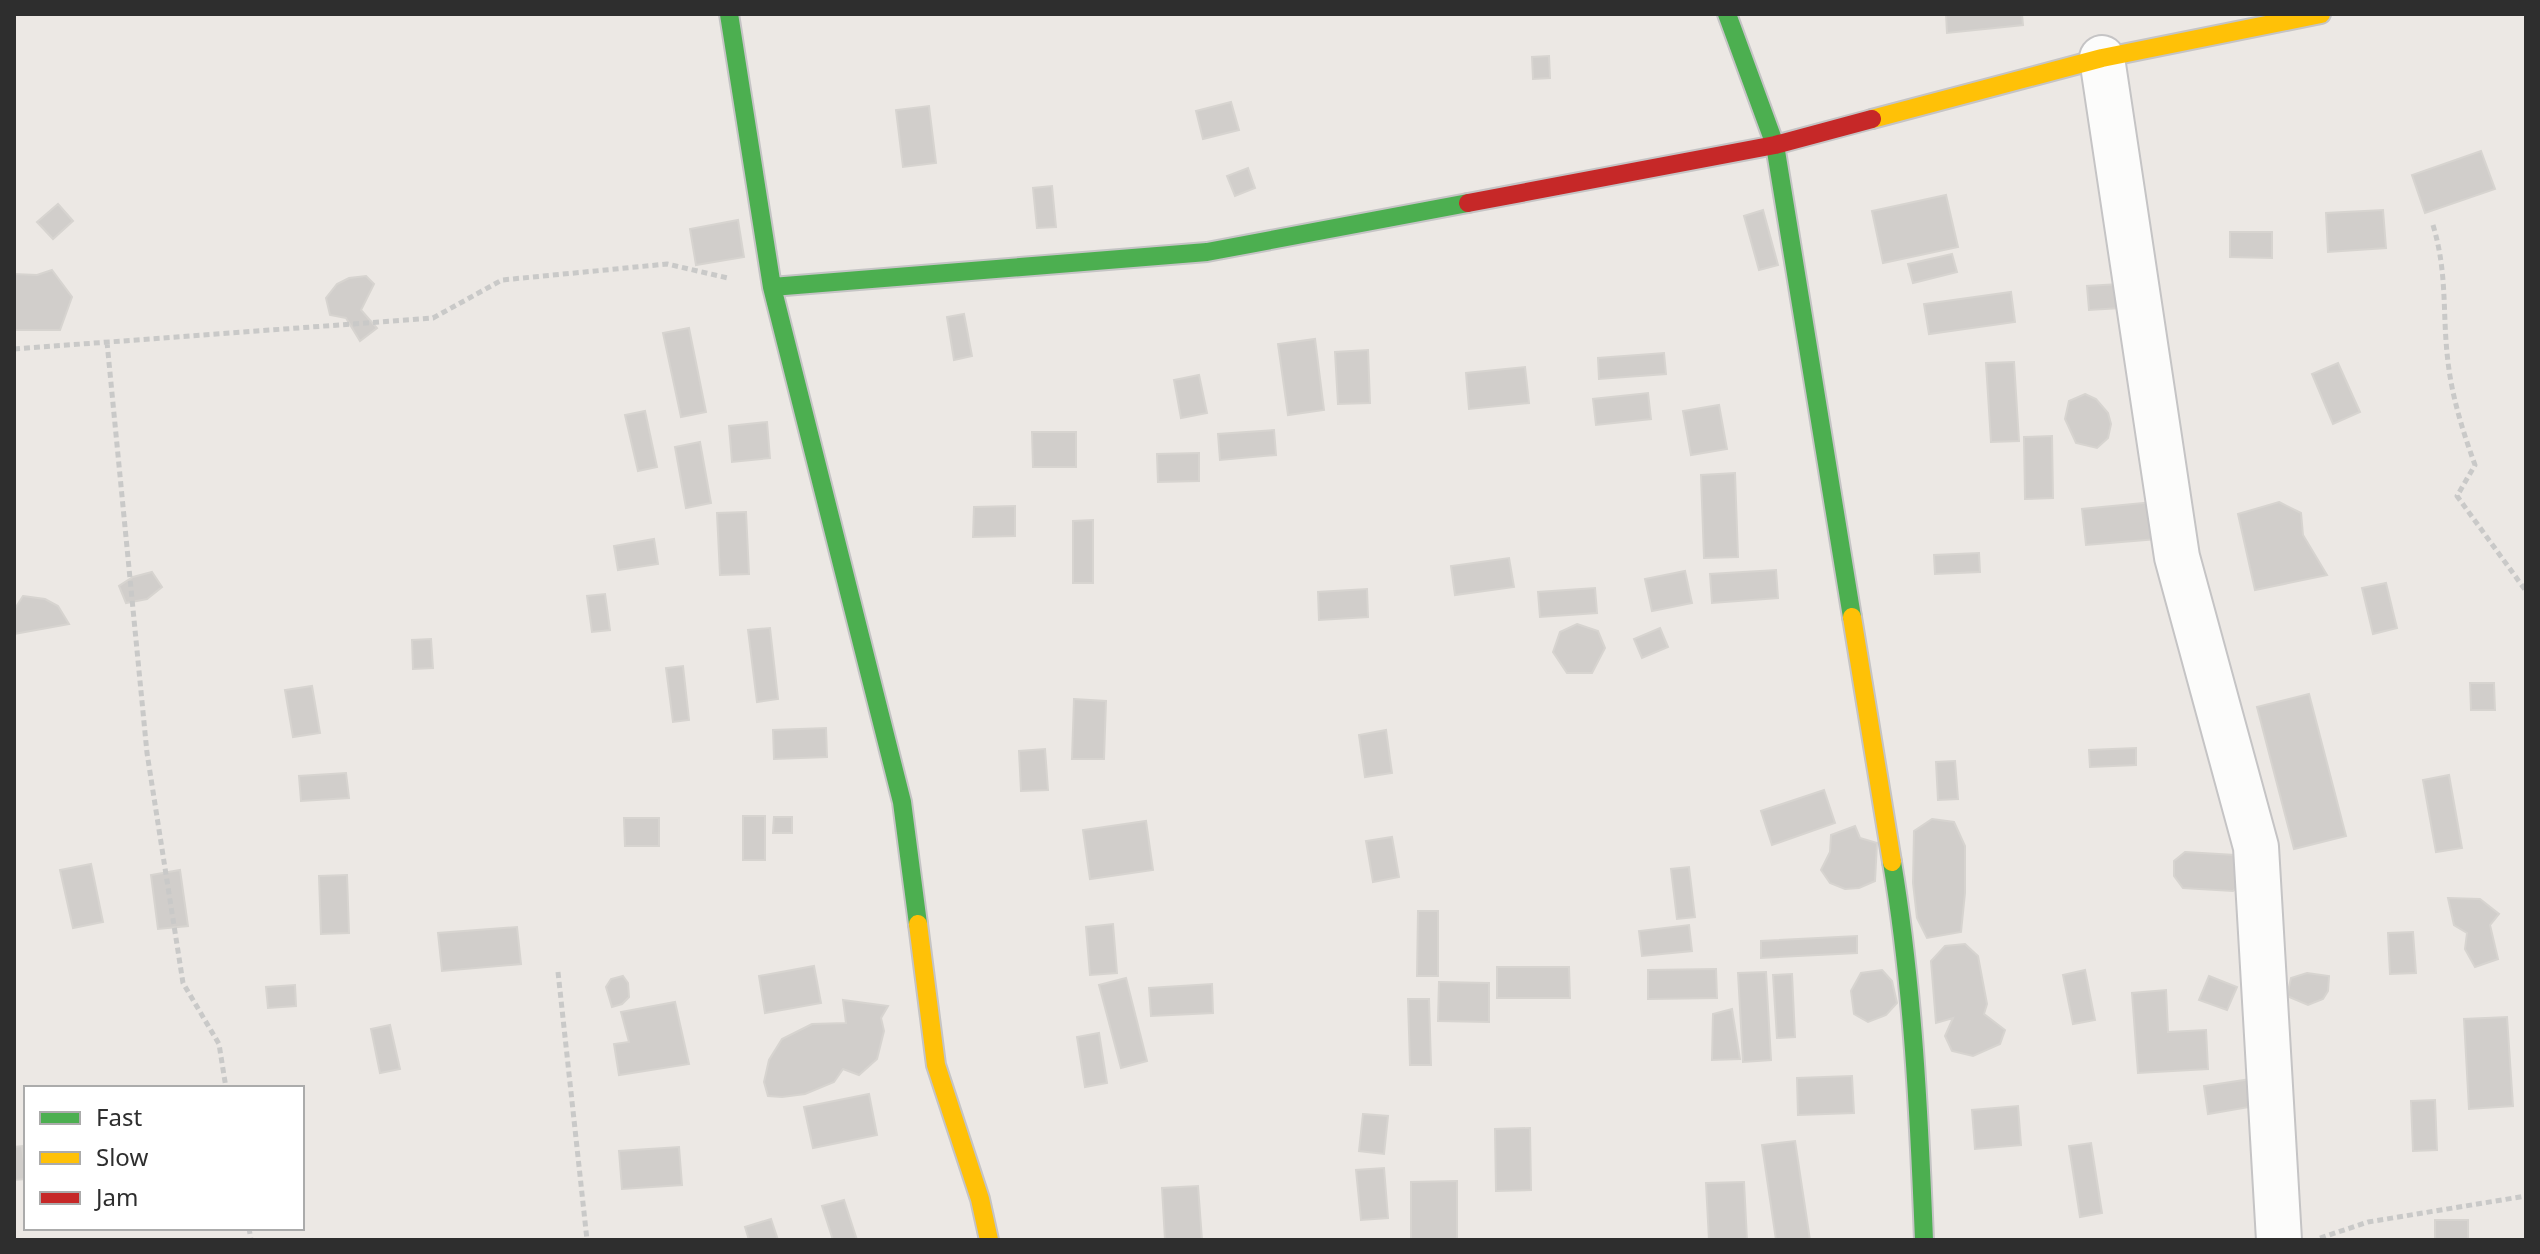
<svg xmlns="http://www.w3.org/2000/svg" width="2540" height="1254" font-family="'Noto Sans',sans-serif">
<rect width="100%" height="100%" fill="#ece8e4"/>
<!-- building -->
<path fill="#d1cecb" stroke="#d7d4d0" stroke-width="2" d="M1946,14h76l1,11 -76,8z
M1549,56l1,22 -17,1 -1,-22z
M1231,102l8,28 -36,9 -7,-28z
M929,106l7,57 -33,4 -7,-57z
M2481,151l14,38 -70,24 -13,-38z
M1248,168l7,20 -20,8 -8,-20z
M1052,186l4,41 -19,1 -4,-40z
M1946,195l12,52 -75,16 -11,-52z
M58,204l15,17 -20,18 -16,-17z
M1763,210l15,55 -19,5 -15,-54z
M2383,210l3,38 -58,4 -2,-39z
M738,220l6,37 -48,8 -6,-36z
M2230,232h42v26l-42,-1z
M1952,254l5,18 -44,11 -5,-19z
M52,270l20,27 -12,33h-46v-56l23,1z
M366,276l8,8 -13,26 16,18 -17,13 -14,-23 -16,-3 -4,-17 11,-14 12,-6z
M2136,283l1,24 -48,3 -2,-24z
M2011,292l4,30 -86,12 -5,-30z
M964,314l8,42 -18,4 -7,-43z
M689,328l17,84 -25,5 -18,-84z
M1315,339l9,71 -36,5 -10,-71z
M1368,350l2,53 -32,1 -3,-52z
M1664,353l2,21 -67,5 -1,-21z
M2014,362l5,79 -28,1 -5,-79z
M2338,363l22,49 -27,12 -21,-50z
M1525,367l4,36 -60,6 -3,-36z
M1199,375l8,38 -26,5 -7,-38z
M1648,393l3,26 -55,6 -3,-26z
M2085,394l11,5 12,14 3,11 -3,14 -11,10 -21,-5 -11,-24 4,-18z
M1719,405l8,44 -36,6 -8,-44z
M645,411l12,56 -19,4 -13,-56z
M767,422l3,36 -38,4 -3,-36z
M1274,430l2,25 -56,5 -2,-26z
M1032,432h44v35h-43z
M2052,436l1,62 -28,1 -1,-62z
M700,442l11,61 -25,5 -11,-61z
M1199,453v28l-41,1 -1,-28z
M1735,473l3,84 -34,1 -3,-83z
M2153,502l4,37 -71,6 -4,-36z
M2279,502l22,11 2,22 24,40 -72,15 -17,-76z
M1015,506v30l-42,1 1,-30z
M746,512l3,62 -29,1 -3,-62z
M1093,520v63h-20v-62z
M654,539l4,25 -40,6 -4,-24z
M1979,553l1,19 -45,2 -1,-19z
M1509,558l5,29 -59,8 -4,-29z
M1776,570l2,28 -66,5 -2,-29z
M1685,571l7,32 -40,8 -7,-32z
M152,572l10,15 -15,12 -21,4 -7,-17 14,-9z
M2386,583l11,45 -24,6 -11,-46z
M1595,588l2,25 -57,4 -2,-25z
M1367,589l1,28 -49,3 -1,-28z
M605,594l5,36 -18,2 -5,-36z
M23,596l22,3 13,7 11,18 -55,10v-24z
M1577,624l21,7 7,17 -13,25h-25l-14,-21 7,-20z
M770,628l8,71 -21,3 -9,-72z
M1660,628l8,19 -26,11 -8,-19z
M431,639l2,29 -20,1 -1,-29z
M683,666l6,54 -16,2 -7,-54z
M2470,683h24l1,27h-24z
M312,686l8,47 -27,4 -8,-47z
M2309,694l37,142 -52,13 -37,-142z
M1074,699l32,2 -2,58h-32z
M826,728l1,29 -53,2 -1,-29z
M1386,730l6,43 -27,4 -6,-42z
M2136,748v17l-46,2 -1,-17z
M1045,749l3,41 -27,1 -2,-40z
M1955,761l3,38 -20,1 -2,-38z
M346,773l3,25 -48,3 -2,-25z
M2449,775l13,73 -26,4 -13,-72z
M1824,790l11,33 -63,22 -11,-34z
M743,816h22v44h-22z
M774,817h18v16h-19z
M624,818h35v28h-34z
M1932,819l22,3 11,24v47l-4,39 -34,6 -10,-20 -4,-35 1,-52z
M1146,821l7,49 -63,9 -7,-49z
M1855,826l5,12 17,5 -2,38 -16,7 -14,1 -15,-6 -9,-13 9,-18 1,-17z
M1392,837l7,40 -26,5 -7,-41z
M2185,852l50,3 10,25 -12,11 -50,-3 -9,-12v-15z
M91,864l12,58 -30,6 -13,-58z
M1689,867l6,50 -18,2 -6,-50z
M180,870l8,56 -30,3 -7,-54z
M347,875l2,58 -28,1 -2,-58z
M2448,898l32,1 19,15 -9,11 8,34 -23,8 -10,-18 2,-16 -13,-8z
M1418,911h20v65h-21z
M1113,924l4,49 -27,2 -4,-48z
M1689,925l3,26 -50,5 -3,-25z
M517,927l4,37 -79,7 -4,-38z
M2413,932l3,41 -26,1 -2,-41z
M1857,936v17l-96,5v-17z
M1965,944l13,12 9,48 -3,10 21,16 -5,14 -27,12 -21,-5 -7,-15 8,-18 -17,5 -5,-62 14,-15z
M814,966l7,37 -56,10 -6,-37z
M1497,967h72l1,31h-73z
M1716,969l1,29 -69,1v-29z
M1882,970l10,11 5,22 -11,12 -18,7 -14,-8 -3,-23 10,-18z
M2085,970l10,50 -22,4 -10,-49z
M1766,972l5,88 -28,2 -5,-89z
M2307,973l22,3 -1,15 -5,8 -15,6 -21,-9 4,-18z
M1792,974l3,63 -18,1 -4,-63z
M623,976l5,7 1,14 -7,7 -10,3 -6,-20 5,-8z
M2209,976l28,11 -10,23 -28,-10z
M1126,978l21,83 -26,7 -22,-83z
M1439,982l50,1v39l-51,-1z
M1212,984l1,29 -62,3 -2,-28z
M295,985l1,21 -28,2 -2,-21z
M2166,990l2,42 38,-2 2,39 -70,4 -6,-80z
M1408,999h21l2,66h-21z
M843,1000l45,6 -7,12 3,13 -7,28 -18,16 -16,-6 -9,13 -29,12 -23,3 -14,-1 -4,-14 5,-22 13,-21 30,-15 34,-1z
M675,1002l14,62 -70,11 -5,-31 15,-2 -8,-30z
M1732,1009l8,50 -28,1 1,-46z
M2507,1017l6,89 -44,3 -5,-90z
M390,1025l10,44 -20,4 -9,-44z
M1099,1033l8,50 -22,4 -8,-50z
M1852,1076l2,37 -56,2 -1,-37z
M2251,1079l4,27 -47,8 -4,-28z
M869,1094l8,41 -64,13 -9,-41z
M2435,1100l2,50 -24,1 -2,-50z
M2018,1106l3,39 -46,4 -3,-39z
M1363,1114l25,2 -4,38 -25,-3z
M1530,1128l1,62 -35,1 -1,-62z
M1795,1141l15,99h-34l-14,-95z
M2091,1143l11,70 -22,4 -11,-71z
M22,1146l4,33 -12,1v-33z
M679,1147l3,38 -60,4 -3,-38z
M1384,1168l4,50 -27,2 -5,-50z
M1457,1181v59h-46v-58z
M1744,1182l3,58h-38l-3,-57z
M1198,1186l4,54h-37l-3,-52z
M844,1200l13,40h-24l-11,-34z
M771,1219l7,21h-29l-4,-13z
M2435,1220h33v20h-33z"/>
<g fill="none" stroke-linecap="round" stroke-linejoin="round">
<defs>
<path id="street" d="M2102,58l75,499 79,290 23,393"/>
<path id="fast" d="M729,14l43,273 130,515 16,122
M1727,14l48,131 77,472
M772,287l435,-35 261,-49
M1892,862c21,125 27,251 32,378"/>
<path id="slow" d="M1872,119l230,-61 219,-44
M1852,617l40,245
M918,924l18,141 44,134 9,41"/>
<path id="jam" d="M1468,203l307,-58 97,-26"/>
</defs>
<!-- street casing -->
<use href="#street" stroke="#c5c4c5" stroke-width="48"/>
<!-- fast casing -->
<use href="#fast" stroke="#c5c4c5" stroke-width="22"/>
<!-- slow casing -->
<use href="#slow" stroke="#c5c4c5" stroke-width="22"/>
<!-- jam casing -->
<use href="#jam" stroke="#c5c4c5" stroke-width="22"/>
<!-- path -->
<path stroke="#c9c9c8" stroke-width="5" stroke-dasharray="6 4" stroke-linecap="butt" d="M2433,225c15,50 9,88 15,137 4,35 15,70 27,103l-18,31 69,95
M107,342l40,411 36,230 36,61 7,44
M14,349l419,-31 69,-38 165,-16 61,14
M558,972l29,268
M249,1228l2,12
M2320,1238l48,-16 158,-26"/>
<!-- street -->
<use href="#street" stroke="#fcfcfb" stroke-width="44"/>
<!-- fast -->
<use href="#fast" stroke="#4caf50" stroke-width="18"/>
<!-- slow -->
<use href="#slow" stroke="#ffc107" stroke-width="18"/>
<!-- jam -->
<use href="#jam" stroke="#c62828" stroke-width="18"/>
</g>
<!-- border -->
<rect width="2540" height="1254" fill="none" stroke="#2e2e2e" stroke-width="32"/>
<!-- legend -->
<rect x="24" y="1086" width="280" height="144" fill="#ffffff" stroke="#ababab" stroke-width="2"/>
<rect x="40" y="1112" width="40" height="12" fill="#4caf50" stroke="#ababab" stroke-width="2"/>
<text x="96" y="1126" font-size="24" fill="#2e2e2e">Fast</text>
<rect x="40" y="1152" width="40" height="12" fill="#ffc107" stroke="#ababab" stroke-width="2"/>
<text x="96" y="1166" font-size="24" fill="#2e2e2e">Slow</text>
<rect x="40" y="1192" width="40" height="12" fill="#c62828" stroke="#ababab" stroke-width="2"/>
<text x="96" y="1206" font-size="24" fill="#2e2e2e">Jam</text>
</svg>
